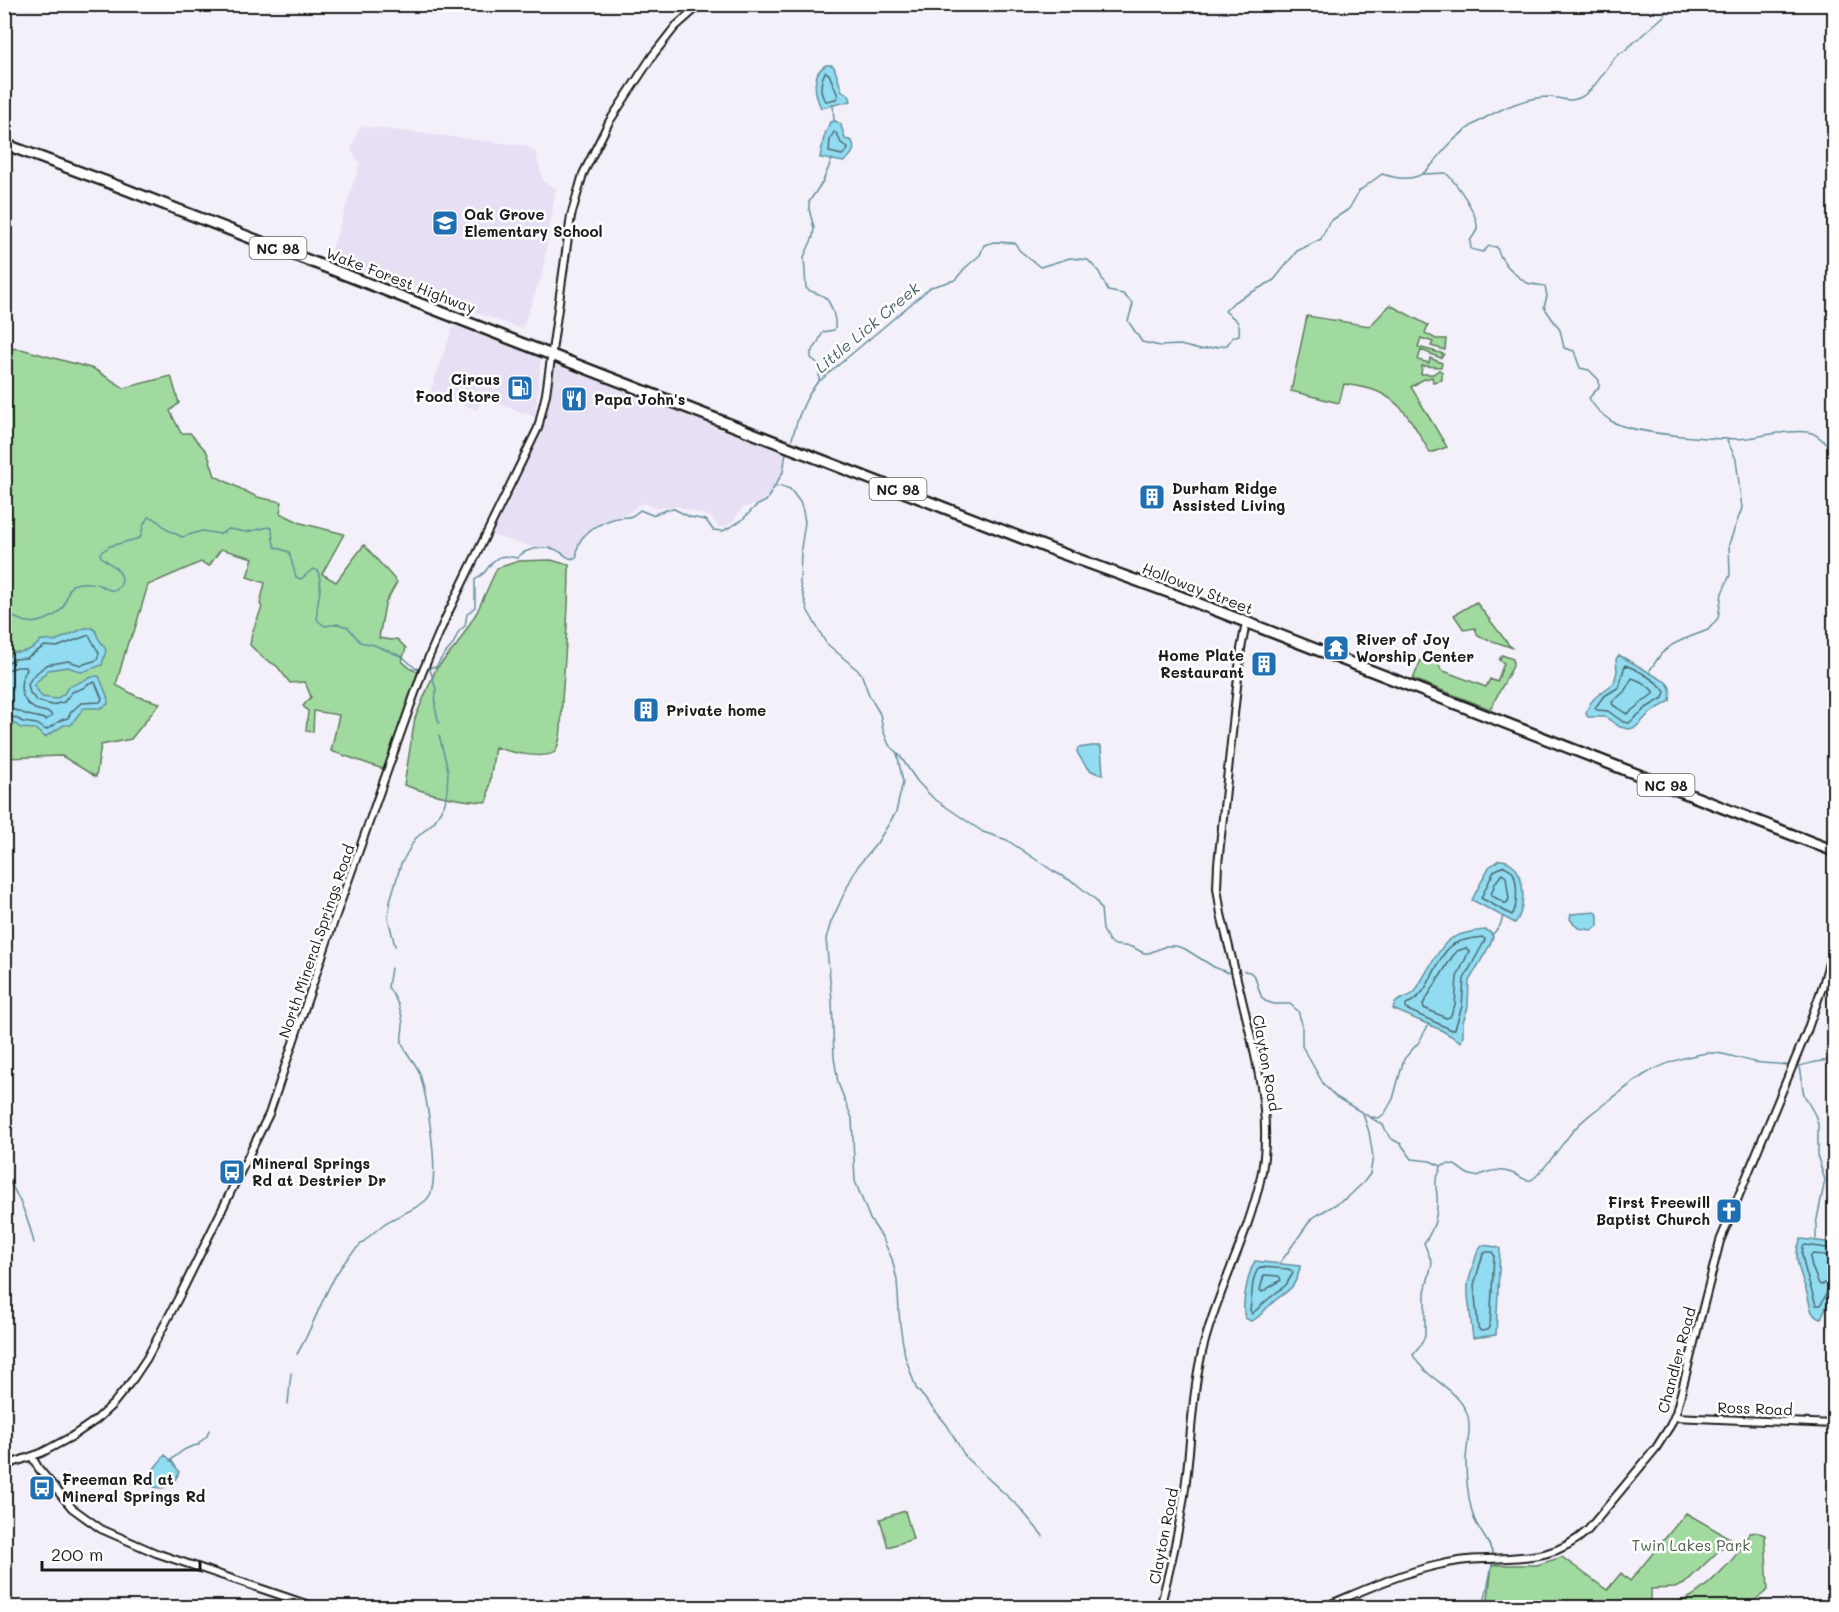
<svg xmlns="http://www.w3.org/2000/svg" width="1839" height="1612" font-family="Mali,sans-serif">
<rect width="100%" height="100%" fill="#f4f0fa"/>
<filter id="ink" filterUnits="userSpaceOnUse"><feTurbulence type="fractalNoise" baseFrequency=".0167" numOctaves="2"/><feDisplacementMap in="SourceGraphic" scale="12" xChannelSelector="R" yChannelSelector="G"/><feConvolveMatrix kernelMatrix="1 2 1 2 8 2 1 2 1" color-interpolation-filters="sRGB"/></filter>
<g filter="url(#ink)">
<!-- built -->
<path fill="#e7dff4" d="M360,126l167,20 8,5 9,31 12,6 -14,87 -20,54 -193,-71 31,-95 -9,-13z
M455,322l83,34 3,4 -6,57 -53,-19 -5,12 -47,-18z
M554,364l232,88 -1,19 -9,12 -3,8 -14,12 -17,5 -7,11 -9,8h-6l-10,-10 -33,-11 -21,2 -12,-5 -7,2 -7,7 -32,13 -10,7 -10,11 -2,6 1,8 -3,2 -8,-1 -6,-6 -5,-2 -19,-2 -45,-13 30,-60 21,-50z"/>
<!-- green -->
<path fill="#a1da9f" stroke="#5e7b5e" stroke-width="1.5" d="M1390,305l38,20 -3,8 11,6h10l-1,11 -14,-4 2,-4 -12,-4 -3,9 26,7 -3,4 -20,-8 -3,10 11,3 1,-5 12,5 -1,4 -19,-1 -1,8h12l6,-4 3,2v8l-9,2 -1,-5 -10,3 -11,7 36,60 -17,6c-14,-25 -27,-52 -54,-62 -10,-4 -22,-5 -32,-7l-5,19 -48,-12 16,-75 63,10z
M5,348l16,1 73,20 30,19 47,-12 8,27 -9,8 11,22h9l17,19 8,24 42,21 25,5 -2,11 21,10 43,11 -22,40 14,8 28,-37 33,37 -12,22 -6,34 12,2 6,-1 9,9 -4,13 9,8 10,4 -35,97 -55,-19 8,-36 -25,-4 -1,21 -7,-1 2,-20 -5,-5 8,-9 -6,-15 -15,1 -13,-17 -14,-8 -13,-13 2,-12 10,-26 -2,-3 5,-21 -18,-6 6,-19 -32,-9 -12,17 -8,-4 -53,23 -14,47 -6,10 -12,43 20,11 24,7 -29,36 -30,6 -5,32 -34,-21 -57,2z
M551,560l18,5c0,46 -4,91 -7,136 -1,16 1,36 -7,51 -12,8 -46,0 -60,-5l-8,55c-29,-1 -55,-7 -83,-17l11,-67 21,-49 21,-24 20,-33 20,-44 22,-7z
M1476,602l33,43 4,3 -35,-12 -3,-8 -11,2 -10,-15z
M1502,655l11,4v7l-23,43 -77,-30 8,-19 4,-1 14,5 2,6 45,17 4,-8 7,3 7,-19 -5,-3z
M905,1511l8,28 -25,8 -8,-28z
M1686,1513l45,26 -47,45 -9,4 -24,1v14c10,0 23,1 33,-3 20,-8 58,-47 66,-67l7,-1 8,3 3,55 -22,17h-259l5,-42h45l25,-8 45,33 14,-17 9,8z"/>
<!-- water -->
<path fill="#91dcf1" stroke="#628f9c" stroke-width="1.5" d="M826,65h5l3,2 8,24 7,4 2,6 -30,7c-6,-13 -11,-34 5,-43z
M836,121l5,4 4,14 7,2c5,10 -2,15 -8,21l-24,-4 4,-21 6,-15z
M85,628h7l4,3 1,5 9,14 -4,15 -20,7 -14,-5 -20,3 -14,15 8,12 14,2 8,-5 4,-7c11,-3 19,-11 31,-11l9,22v6l-7,4h-17c-5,6 -9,10 -13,17h-7l-19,12 -10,-8 -14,-1 -9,-6 -7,1v-63l8,-8c11,1 22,-3 28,-12l14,1z
M1619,655l47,27c6,6 5,11 4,19l-20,12 -14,14 -7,2 -9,-2 -15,-10h-17l-2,-3c4,-17 16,-21 28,-31l3,-12 -1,-12z
M1092,746h9l2,28c-14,0 -20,-11 -26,-22l1,-4z
M1499,860c27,-2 29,49 16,63l-43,-23 17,-33z
M1596,912l2,3v11l-6,4 -14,-2 -8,-9 1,-5z
M1486,930l5,3 2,4 -3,8 -21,36 -1,26 -5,15v14l-2,6 -20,-12 -48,-21c1,-11 13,-10 21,-16 8,-12 24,-45 35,-53 10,-7 25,-9 37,-10z
M1801,1239l33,4v47l-13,28 -6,-2 -3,-4c-3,-8 -4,-17 -7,-25 -5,-16 -13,-31 -4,-48z
M1482,1245l15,2 3,2 -4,86 -23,3 -5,-42v-13l10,-33z
M1255,1261l45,5v2c-6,25 -15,22 -30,37 -7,6 -10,13 -19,16l-6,-3c-4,-13 3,-45 10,-57z
M165,1455l7,6 7,11c-5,14 -16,20 -30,13l-1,-9z"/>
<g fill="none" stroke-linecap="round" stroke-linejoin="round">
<!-- shore -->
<path stroke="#4b6971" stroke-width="1.5" d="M825,72l4,2 9,22 -2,3 -10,2c-8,-7 -5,-20 -1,-29z
M834,132l3,2 4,9 7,5 -1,3 -5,4 -13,-3 1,-13z
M4,663l5,-1 5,-3 12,-1 19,-12 12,1 32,-12 10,18 -2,7 -16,5 -13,-4 -22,4 -14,12 -4,7 2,9 7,8 15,4 12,-3 8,-10 11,-4 5,-4 7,-2 7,17 -2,3 -19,1 -10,9 -3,6 -7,2 -15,10 -9,-6 -14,-2 -9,-5 -10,1
M1625,665c10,3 36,18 40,27l-2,6 -17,10 -17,15 -6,-1 -15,-11 -11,-1 -2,-2 8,-11 16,-10z
M4,671l13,-4h9l1,3c-10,13 -7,31 8,39 5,2 10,2 15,4l2,3 -6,4c-7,-4 -14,-3 -21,-6 -8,-3 -11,-6 -21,-4
M1632,678c7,2 18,8 22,15l-27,21 -14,-9 -1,-3 12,-10z
M1504,866c4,2 5,2 8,5 6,9 6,36 0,44l-31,-17 13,-27z
M1502,874l4,3 3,22 -3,5 -15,-9 4,-12z
M1482,937l3,2 -1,3 -20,37 -2,27 -7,23 -3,1 -46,-21v-5c26,-8 28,-48 48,-60 8,-5 19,-6 28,-7z
M1466,948l3,3 -12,26 -2,28 -5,12 -4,1 -22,-10 -1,-4 29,-47 5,-6z
M1834,1249l-29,-4 -2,2 -1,7 3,15 11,36h5l7,-15 6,-2
M1486,1252h6l2,3 -4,72 -2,3 -7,1 -3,-3 -4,-43 9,-31z
M1834,1256l-21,-2 -3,3 2,10 7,17 3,1 5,-3 7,-1
M1260,1267l28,2 4,2 1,2 -7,12 -20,16 -14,13 -2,-4c3,-14 0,-33 10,-43z
M1264,1275l15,1 2,4 -19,12 -2,-2z"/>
<!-- stream -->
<path stroke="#628f9c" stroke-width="1.5" d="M833,105l1,16
M1423,174l23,-1c10,10 33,41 31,56 -1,4 -5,8 -7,12l1,8 12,3 6,-6 8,1c2,13 18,28 28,35 6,3 14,3 20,4l2,10 -3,11 16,23 4,18 10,3 6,17 9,2 10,10v7l-10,11c5,9 13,17 22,23 21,13 110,20 137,17 15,-2 50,-10 64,-5 8,3 14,12 22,16
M819,380l1,-15 -9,-7v-6l5,-6 7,-14 11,-2c4,-7 -3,-30 -11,-34 -6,-4 -12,-3 -17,-8l-2,-31 9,-20 1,-9 -5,-19v-7l14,-21 9,-22
M792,439c5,-20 12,-39 24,-55l115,-97 24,-7 10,-12 15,-13 4,-10 10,-3 21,1 4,7 21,17 30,-9 18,2 11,12 9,19 15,3 10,10 -5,17 14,21 18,4 20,-1 20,5 27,-5 6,-8 6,-2c2,-15 -4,-15 -14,-24l9,-9 40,-22 23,-29 24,-12 8,-17 20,-13 10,-18 23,-17c11,3 24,7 36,2 11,-4 20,-20 29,-29 9,-10 23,-21 36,-28 20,-11 41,-21 65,-22 11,0 20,6 31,1 15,-6 28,-32 39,-44l5,-2 41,-36 5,-12
M776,487l5,-1 9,3 10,13 3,9 2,11 -4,26 -1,36 8,27 18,32 35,30 8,22 11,19 3,16 6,15 11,11 17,25 16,17 50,34 24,8 46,31 22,12 20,16 6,10 2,21 6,11 6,4 17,2 12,6h5l17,-7h10l9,3 29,18 15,6
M4,613c8,3 16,8 24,9 11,2 29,-5 35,-15 4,-7 4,-15 9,-22 9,-3 21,-3 30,1 6,3 7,5 14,4 16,-14 -4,-25 -15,-33l-1,-4 10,-7 30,-8 4,-14 4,-7 6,1 14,12 14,7 20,-6 18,3 9,-5 17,3 23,-5 3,2 1,12 2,6 14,5 7,25 5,2 12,-10 5,2c7,20 -5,36 0,50l7,5 13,-2 10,3 12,15 14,3 29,12 12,11 6,1
M426,668l10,-1c5,-10 8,-12 15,-20 7,-9 3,-13 14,-21l2,-12 8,-7v-27c4,-4 9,-6 12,-11 9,-13 14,-15 30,-11 8,-10 32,-14 43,-6 8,4 8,9 17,5 -2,-21 18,-32 36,-38 6,-2 14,-1 19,-3 3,-2 6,-4 8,-6l12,5 14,-5 8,-1 16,8 16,3 7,10 10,1 18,-10 15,-15 10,-5 17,-29 3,-19
M430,669l6,20 -1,18 4,16
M1650,670l11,-16 11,-9 10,-5 26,-10 10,-12 4,-25 8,-18 -1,-31 13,-36 -6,-49 -9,-19
M897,753l6,29 -7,30 -19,31 -19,23 -8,15 -19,41 -5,17 6,61 2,57 4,26 14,35 3,63 15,38 12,18 10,22 5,21 3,45 5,31 11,32 31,37 19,33 53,49 24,29
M1492,935l8,-9 3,-10
M395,946l-7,-28 2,-17 11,-37 14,-25 19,-17 11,-19 2,-13 1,-20 -9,-35
M1244,971l6,1 5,5 6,19 4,5 9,3h16l8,7 4,13v22l22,39 12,12 47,28 7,13 11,6 11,15 18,2 11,5
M1795,1066c14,0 24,-8 39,-5
M1799,1067l5,28 11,20 3,9v34l7,22 -9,44v15
M1372,1117l7,1 6,-5 8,-14 11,-40 15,-17 10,-18
M1442,1166c17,-7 18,9 33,10 4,0 9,-3 13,-4 8,-3 18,-1 27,2 4,2 11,8 16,6 9,-3 33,-39 41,-48 11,-13 25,-23 39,-33 11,-8 22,-17 33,-24 18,-11 44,-20 65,-22 16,-1 30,6 45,9 12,2 24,1 36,4
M1441,1167c-1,6 -4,8 -5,14 -1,4 1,10 1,15 1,19 -2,32 -13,47l8,20 -7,29v44l-4,9 -8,10c12,23 42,32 53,56 7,15 0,35 0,50 0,17 2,35 6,51 4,18 19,28 21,45
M4,1173c15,22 24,44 30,70
M1280,1263l32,-45 36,-21 15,-14 7,-9 3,-17 -4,-25 -6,-18
M297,1354c21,-34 29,-76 60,-106 8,-8 18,-17 27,-24 11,-8 40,-17 46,-29 10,-22 -3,-97 -10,-121 -4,-12 -15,-20 -18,-32 -1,-6 1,-12 1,-18 -1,-14 -7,-26 -15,-37l3,-19
M288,1404l3,-31
M170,1461c9,-8 17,-15 29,-16v-2l8,-7 2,-6
M1483,1608l10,-47"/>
<defs>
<path id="minor" d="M1674,1417l160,7
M32,1457l7,12 33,39 29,21 55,24 162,55
M4,1466l37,-13 30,-16 25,-17 17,-16 20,-25 14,-21 34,-65 88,-179 66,-196 87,-245 24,-56 92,-189 8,-34 25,-178 12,-42 26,-52 44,-67 22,-28 26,-23
M1160,1608c10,-40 20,-80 25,-120 6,-42 6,-85 15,-127 13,-62 46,-118 60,-180 12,-51 1,-102 -11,-152 -9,-39 -19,-77 -28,-115l-4,-26 1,-24 23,-215 5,-26
M1321,1608c37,-15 74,-33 113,-42 16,-4 33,-7 50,-7 40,-2 72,1 104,-29l68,-82 14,-22 6,-13 44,-172 87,-210 16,-46 11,-41"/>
<path id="highway" d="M4,144l103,38 951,370 121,44 655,255"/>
</defs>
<!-- minor casing -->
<use href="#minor" stroke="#1c1c1c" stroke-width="10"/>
<!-- highway casing -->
<use href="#highway" stroke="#1c1c1c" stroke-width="14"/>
<!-- minor -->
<use href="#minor" stroke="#fff" stroke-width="6"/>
<!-- highway -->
<use href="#highway" stroke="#fff" stroke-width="9"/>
</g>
</g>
<!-- icons -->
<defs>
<symbol id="school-square" viewBox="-11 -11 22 22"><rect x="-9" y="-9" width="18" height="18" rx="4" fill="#1f6fb2" stroke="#fff"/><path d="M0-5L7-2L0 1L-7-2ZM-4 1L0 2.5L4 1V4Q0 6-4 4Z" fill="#fff"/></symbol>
<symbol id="fuel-square" viewBox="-11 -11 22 22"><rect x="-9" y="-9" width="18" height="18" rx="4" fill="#1f6fb2" stroke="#fff"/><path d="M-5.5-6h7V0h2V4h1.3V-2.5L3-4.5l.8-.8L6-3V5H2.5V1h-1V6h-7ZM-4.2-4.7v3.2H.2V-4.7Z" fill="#fff"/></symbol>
<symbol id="restaurant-square" viewBox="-11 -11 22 22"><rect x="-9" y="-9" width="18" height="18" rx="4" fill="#1f6fb2" stroke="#fff"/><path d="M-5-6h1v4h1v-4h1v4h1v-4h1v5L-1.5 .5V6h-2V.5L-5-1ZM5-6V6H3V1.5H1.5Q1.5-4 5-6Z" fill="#fff"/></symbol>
<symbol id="building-square" viewBox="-11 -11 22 22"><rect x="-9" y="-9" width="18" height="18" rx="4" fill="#1f6fb2" stroke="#fff"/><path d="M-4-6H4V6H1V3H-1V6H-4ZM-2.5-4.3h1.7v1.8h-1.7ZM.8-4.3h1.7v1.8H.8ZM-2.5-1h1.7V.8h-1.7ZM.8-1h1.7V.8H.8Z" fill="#fff"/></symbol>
<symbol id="temple-square" viewBox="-11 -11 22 22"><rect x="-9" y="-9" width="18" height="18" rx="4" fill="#1f6fb2" stroke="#fff"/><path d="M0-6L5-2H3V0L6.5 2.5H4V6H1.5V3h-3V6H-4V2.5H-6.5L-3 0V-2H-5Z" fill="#fff"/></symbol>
<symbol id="bus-square" viewBox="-11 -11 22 22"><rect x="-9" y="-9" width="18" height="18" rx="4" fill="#1f6fb2" stroke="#fff"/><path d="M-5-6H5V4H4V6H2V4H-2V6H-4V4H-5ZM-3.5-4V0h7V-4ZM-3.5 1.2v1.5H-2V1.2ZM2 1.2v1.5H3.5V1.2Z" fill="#fff"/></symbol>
<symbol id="church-square" viewBox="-11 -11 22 22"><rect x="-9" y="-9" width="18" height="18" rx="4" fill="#1f6fb2" stroke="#fff"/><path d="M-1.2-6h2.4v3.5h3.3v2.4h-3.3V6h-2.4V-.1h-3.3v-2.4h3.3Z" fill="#fff"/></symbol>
</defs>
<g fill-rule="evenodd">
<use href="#school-square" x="430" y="208" width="30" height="30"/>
<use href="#fuel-square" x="505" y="373" width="30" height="30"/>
<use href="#restaurant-square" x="559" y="384" width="30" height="30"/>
<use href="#building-square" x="1137" y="482" width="30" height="30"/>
<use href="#temple-square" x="1321" y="633" width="30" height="30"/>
<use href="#building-square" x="1249" y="649" width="30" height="30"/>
<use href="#building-square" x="631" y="695" width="30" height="30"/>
<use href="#bus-square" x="217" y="1157" width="30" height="30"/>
<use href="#church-square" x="1714" y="1196" width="30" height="30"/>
<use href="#bus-square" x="27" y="1473" width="30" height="30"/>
</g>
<g text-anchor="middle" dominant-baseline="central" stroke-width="5" stroke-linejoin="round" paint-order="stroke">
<!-- shield labels -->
<g fill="#fff" stroke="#606060" stroke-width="1.5">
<rect x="249.5" y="237" width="57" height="22" rx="4.5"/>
<rect x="869.5" y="478" width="57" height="22" rx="4.5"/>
<rect x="1637.5" y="774" width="57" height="22" rx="4.5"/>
</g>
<g font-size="14" font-weight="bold" fill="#1c1c1c">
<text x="278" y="248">NC 98</text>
<text x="898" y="489">NC 98</text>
<text x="1666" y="785">NC 98</text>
</g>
<!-- poi labels -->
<g font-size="15" font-weight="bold" fill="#1c1c1c" stroke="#fff" text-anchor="start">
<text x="464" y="214">Oak Grove<tspan x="464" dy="17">Elementary School</tspan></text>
<text x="500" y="379" text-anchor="end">Circus<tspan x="500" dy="17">Food Store</tspan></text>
<text x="594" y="399">Papa John's</text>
<text x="1172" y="488">Durham Ridge<tspan x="1172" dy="17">Assisted Living</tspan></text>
<text x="1356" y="639">River of Joy<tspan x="1356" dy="17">Worship Center</tspan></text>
<text x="1244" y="655" text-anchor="end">Home Plate<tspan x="1244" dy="17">Restaurant</tspan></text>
<text x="666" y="710">Private home</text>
<text x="252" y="1163">Mineral Springs<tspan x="252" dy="17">Rd at Destrier Dr</tspan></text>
<text x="1710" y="1202" text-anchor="end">First Freewill<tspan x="1710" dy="17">Baptist Church</tspan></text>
<text x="62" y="1479">Freeman Rd at<tspan x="62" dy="17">Mineral Springs Rd</tspan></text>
</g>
<!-- street labels -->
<g font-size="15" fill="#1c1c1c" stroke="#fff">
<text transform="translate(401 280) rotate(21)">Wake Forest Highway</text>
<text transform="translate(1198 588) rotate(21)">Holloway Street</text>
<text transform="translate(316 941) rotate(-71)">North Mineral Springs Road</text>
<text transform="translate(1267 1063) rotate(80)">Clayton Road</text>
<text transform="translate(1676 1360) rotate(-75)">Chandler Road</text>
<text transform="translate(1755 1408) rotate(2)">Ross Road</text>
<text transform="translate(1163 1536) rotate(-79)">Clayton Road</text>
</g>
<!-- park labels -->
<g font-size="15" fill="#4b5e4a" stroke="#fff">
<text x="1691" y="1545">Twin Lakes Park</text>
</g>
<!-- water labels -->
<g font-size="16" font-style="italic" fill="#455f67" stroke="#fff">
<text transform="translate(867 327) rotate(-40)">Little Lick Creek</text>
</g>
</g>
<!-- margin -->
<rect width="1839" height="1612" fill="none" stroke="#fff" stroke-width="24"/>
<rect x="12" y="12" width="1815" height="1588" fill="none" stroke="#1c1c1c" stroke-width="2" filter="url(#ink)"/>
<!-- scale -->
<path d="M42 1561v9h158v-9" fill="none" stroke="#1c1c1c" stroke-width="3"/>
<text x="51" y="1561" font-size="18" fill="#1c1c1c" stroke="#ffffff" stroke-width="4.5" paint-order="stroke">200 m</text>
</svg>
